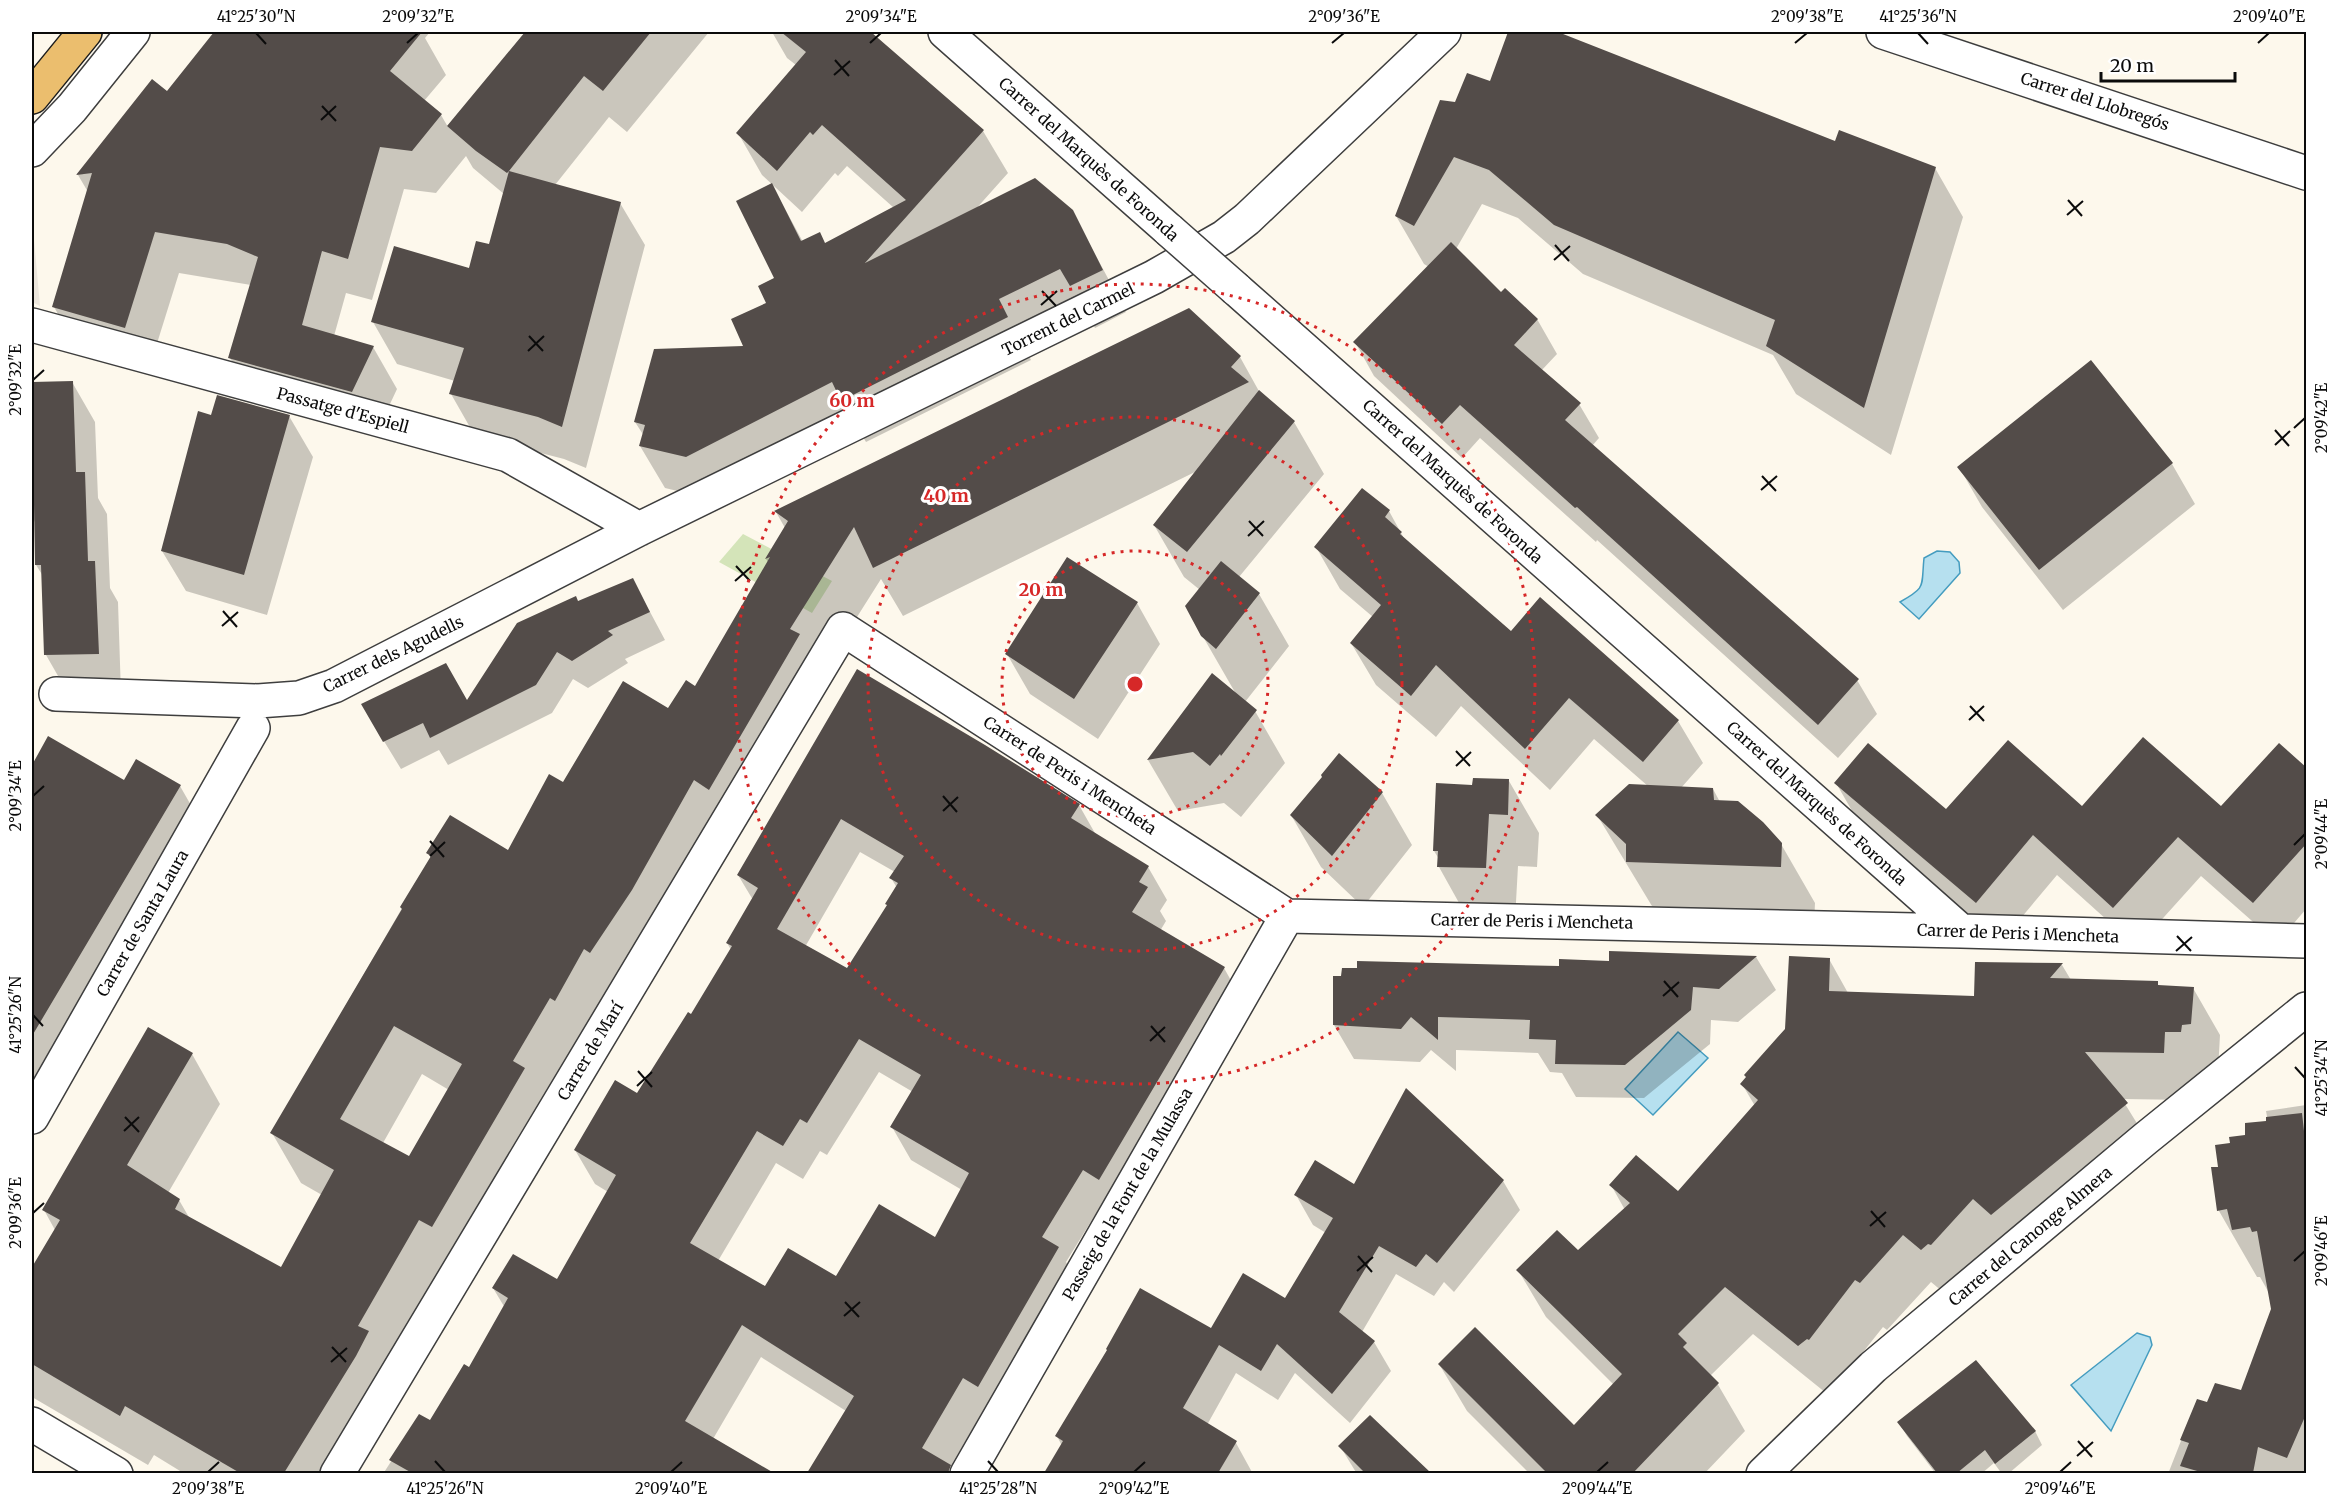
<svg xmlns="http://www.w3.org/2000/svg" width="2338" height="1505" font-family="Merriweather,serif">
<rect width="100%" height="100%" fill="#fdf8ec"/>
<!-- green -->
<path fill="#d4e4b9" d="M743,534l89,47 -20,32 -93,-51z"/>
<!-- plaza -->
<path fill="#ece6dc" d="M32,217l8,89 -8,-4z"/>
<!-- water -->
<path fill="#b6e0ef" stroke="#449cbf" stroke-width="1.5" d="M1937,551l13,1 9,10 1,11 -41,46 -19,-17c27,-15 21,-15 24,-44z
M1678,1032l30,26 -55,57 -28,-26z
M2137,1333l13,4 2,8 -41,86 -40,-46z"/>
<!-- shadow -->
<path fill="#0003" fill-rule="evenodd" d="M216,32h214l-5,6 21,37 -22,26 17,14 7,12 78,-95h183l-82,100 -18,-15 -54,68 65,18 25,42 -59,223 -22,-9 -89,-23 -24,-42 4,-13 -58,-17 -24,-42 97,-52 20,-24 14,-52 -31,-26 -7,-12 -30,37 -32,-4 -32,111 -26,-7 -12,43 39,11 24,42 -21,45 -122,-34 -24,-42 21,-73 -72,-12 -30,96 -71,-20 -24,-42 34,-115 -10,-17 75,-94 14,12z
M772,32h95l116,99 25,42 -33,37 97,1 54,101 -31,16 -10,-18 -63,32 9,18 -165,82 -10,-17 -145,74 -46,-11 -25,-42 4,-10 -9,-14 110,-75 23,-44 8,-25 -4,-93 31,57 22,3 69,-37 -47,-42 -9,10 -3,-3 -33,39 -40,-37 -24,-42 58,-68 -9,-7z
M1510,32h44l282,111 99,25 28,49 -72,238 -95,-61 -23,-39 -190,-81 -65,-56 -36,-14 -26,45 45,45 36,25 20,35 -16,17 38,33 20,34 -7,8 265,234 20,34 -39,44 -241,-218 -1,2 -116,-104 -18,20 -88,-82 -19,-34 74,-75 -5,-3 -28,-48 60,-113 35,-20z
M1189,310l51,47 20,36 34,29 30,52 -85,103 20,17 30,52 -44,56 10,9 30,52 -44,54 -17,-14 -46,8 -30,-51 64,-85 24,19 -34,-59 -2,-45 -16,-13 -30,-52 43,-54 -294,145 -22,-37 -60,95 6,11 -89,153 -15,-9 -380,645h-158l-31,-19 -6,10 -116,-68v-128l23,-39 -11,-20 148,-156 28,50 -52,89 11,7 11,19 92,50 40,-74 -21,-12 -29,-50 159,-275 -3,-5 80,-1 55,-68 105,-74 27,-22 73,-126 -2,-3 19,-31 -9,-16zM422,1074l27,16 -39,68 -27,-15z
M2091,362l81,102 23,40 -132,106 -81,-103 -23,-40z
M72,382l23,40 3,76 9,16 3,74 8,14 3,92 -52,1 -23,-40 -3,-79 -7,-11 -1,-45 -3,6v-143z
M289,416l24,41 -46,158 -81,-24 -24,-40 50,-134z
M1389,511l17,31 105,91 29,-34 138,122 25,42 -22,25 32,1 7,13 61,42 34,59 -1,23 -153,-5 -64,-106 52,-28 -55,-48 -44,51 -89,-84 -25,31 -60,-52 -25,-42 22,-26 -33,-28 -24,-42z
M633,580l32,60 -40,19 3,4 -40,25 -15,-9 -21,34 -104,52 -9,-15 -38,19 -22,-36 88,-30 111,-100z
M1137,603l23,41 -62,95 -68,-45 -23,-40z
M858,671l221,134 17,30 52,32 19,33 -7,11 6,10 -6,10 64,37 19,34 -124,210 -16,-10 -37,60 11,20 -80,137 -14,-8 -37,63h-137l37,-63 -85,-54 -48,82 58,35h-131l-19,-12 -7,12h-231l37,-58 11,6 38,-53 36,-61 -12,-20 64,-7 51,-89 -13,-8 -20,-34 62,-55 55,-79 39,-66 -4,-7 26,-43 -15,-25zM860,852l35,20 -4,6 6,10 -9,18 -41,64 -42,-23zM879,1072l34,20 -21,35 19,33 51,30 -26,49 -100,39 -71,10 -47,-27 58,-98 27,16 17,-28 7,4z
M49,738l75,44 56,4 28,49 -176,283v-351z
M2306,770v139l-29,34 -76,-67 -64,71 -80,-72 -57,68 -141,-120 -23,-40 110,28 275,-3z
M1324,777l58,16 30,52 -49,62 -42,-40 -30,-52z
M1509,781l30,52 -2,34 -19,-1 -3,54 -47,-1 -29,-52v-8l-5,-8 3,-66 37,1z
M1611,953l145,4 20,33 -38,32 -27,-2 -1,24 -66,54 -68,-1 -14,-24 -12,-1 -12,-19 -82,-3v21l-25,-21 -11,12 -66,-3 -20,-34 226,-58 51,-5z
M1829,959l19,34 127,4 1,-34 86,2 9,15 86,3 2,3 34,2 27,47 -2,36 -10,8h-17l-1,21 -68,-1 32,52 -205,146 -18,-15 -44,48 -4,-3 -47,59 -10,7 -73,-59 -43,42 7,7 28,48 -41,43h-179l2,-3 -60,-60 -28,-47 135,63 40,-42 -68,-68 -28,-47 60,-18 47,-42 -14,-25 67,8 77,-87 -13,-22 45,-54z
M2306,1105v369h-138l29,-74 11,4 34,-12 30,-83 -3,-16 -9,-16h-3l-38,-66 -7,-42 8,-1 12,-24 36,-22 -2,-11z
M1503,1181l17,29 -66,82 -10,-10 -10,14 -38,-22 -34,58 12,10 17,29 -41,52 -55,-50 -17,27 -42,-27 -29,52 29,18 17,31h-207l16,-28 -5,-10 155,-106 73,-29 41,-68 -13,-8 -17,-30 58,-9z
M1370,1417l58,57h-71l-17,-28z
M1899,1423l136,8 7,14 -34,29h-6l-8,-11 -13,11h-45l-29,-38z"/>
<!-- building -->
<path fill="#534c49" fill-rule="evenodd" d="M214,32h208l-32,39 52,43 -30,37 -32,-4 -32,112 -26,-8 -20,74 72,21 -22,46 -124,-34 30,-101 -31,-13 -72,-12 -30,96 -73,-21 40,-134 -16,2 76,-96 15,12z
M525,32h126l-48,59 -19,-15 -75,95 112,31 -59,225 -24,-10 -89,-23 15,-46 -93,-26 23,-76 75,22 7,-27 13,3 20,-73 -2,2 -31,-22 -29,-25z
M781,32h90l113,98 -119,133 170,-85 38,32 30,60 -33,16 -10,-17 -61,30 9,18 -167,84 -9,-19 -146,75 -47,-11 6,-21 -11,-3 20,-73 89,-3 -12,-27 35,-16 -8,-17 16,-8 -38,-77 36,-18 29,58 19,-9 5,11 81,-43 -84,-75 -9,10 -3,-3 -33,39 -41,-38 70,-81z
M1508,32h50l277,109 4,-11 97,37 -72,241 -98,-62 9,-26 -221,-95 -65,-55 -35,-13 -40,69 -19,-10 45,-116 15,2 12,-29 23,8z
M1451,242l50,50 4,-4 33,31 -24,26 67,58 -16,17 294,259 -41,46 -241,-218 -2,1 -115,-103 -18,19 -89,-82z
M1189,308l52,48 -10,11 18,15 -376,186 -19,-41 -64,102 10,5 -91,156 -15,-10 -62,110 -42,63 -6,-4 -29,52 -5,-3 -37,63 12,7 -93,159 -13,-7 -61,106 11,5 -13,25 -72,117h-44l-115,-67 -5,10 -88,-52v-97l28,-47 -18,-10 106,-183 45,26 -66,112 53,34 -5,10 106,58 53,-97 -64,-37 132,-224 -2,-2 31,-51 -5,-3 24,-38 58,35 41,-76 14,8 60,-101 45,27 18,-28 9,6 75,-129 -5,2 23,-38 -14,-10zM394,1026l68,38 -53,92 -69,-37z
M2091,360l82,103 -134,107 -82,-103z
M73,381l3,91h9l3,89h7l4,93 -55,1 -3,-90h-6l-3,-183z
M1259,390l36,31 -108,131 -34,-27z
M217,395l73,20 -46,160 -83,-24 37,-140 13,4z
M1362,488l28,22 -5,7 17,15 -2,2 111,97 29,-34 139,123 -36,42 -74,-64 -44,51 -89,-84 -25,31 -61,-53 31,-38 -67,-58z
M1067,557l71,45 -64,97 -69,-45z
M1221,561l39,32 -44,56 -15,-13 -16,-30z
M633,578l17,34 -42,19 5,4 -41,26 -15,-9 -21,33 -106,53 -7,-15 -40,19 -22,-38 85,-41 21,37 50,-77 59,-27 2,5z
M857,669l128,76 95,59 -9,14 78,48 -10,16 9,5 -16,25 93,55 -126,213 -16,-10 -41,67 17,10 -81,140 -15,-9 -41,70 29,17 -3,8h-141l47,-77 -112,-71 -57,96 89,52h-362l-23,-13 30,-46 11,6 34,-56 5,3 39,-69 -16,-10 21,-34 44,25 59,-104 -42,-25 41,-70 22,13 51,-81 3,2 41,-68 -6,-3 32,-55 -21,-13zM841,819l63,37 -15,22 9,5 -13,21 2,1 -40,63 -70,-39zM859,1039l62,36 -31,52 79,46 -34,64 -56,-33 -43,72 -48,-28 -23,38 -75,-43 67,-112 26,15 17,-27 7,4z
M1212,673l45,37 -36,46 -1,-2 -10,12 -17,-14 -46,8z
M48,736l76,44 12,-21 45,26 -149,251v-271z
M2143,737l78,69 58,-63 28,25v75l-54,60 -75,-66 -65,71 -80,-73 -57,68 -142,-120 34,-40 78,66 62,-69 74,66z
M1339,753l44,39 -51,64 -42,-41 32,-38 -1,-2z
M1473,778l36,1 -1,36 -19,-1 -3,54 -49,-1 1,-16h-5l3,-68 36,2z
M1629,784l84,4 1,12 24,1 25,21 19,21 -1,24 -155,-5v-18l-31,-29z
M1609,951l148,5 -38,33 -26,-2 -2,23 -66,55 -70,-1 1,-24 -27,-1 1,-19 -92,-3v23l-27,-23 -10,12 -68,-4v-49h8l1,-8h15v-7l202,5v-7l50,2z
M1789,956l41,2 -1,33 145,5 1,-34 88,1 -13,15 108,3v4l36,2 -3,37 -9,1 -1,7h-16l-1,21 -79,-1 43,51 -137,112 -18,-16 -42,46 -3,-1 -7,6 -18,-15 -43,48 -5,-3 -46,60 -2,-1 -9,7 -73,-59 -47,47 9,9 -4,4 36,36 -86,90h-86l-109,-109 37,-37 99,98 48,-51 -106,-104 41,-40 21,20 52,-47 -21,-18 27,-30 42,36 80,-91 -18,-16 6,-7 -2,-2 41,-46z
M1406,1088l98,92 -67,83 -11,-9 -10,13 -37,-21 -40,66 36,29 -43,53 -55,-50 -16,27 -42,-26 -36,63 54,33 -19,32h-174l19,-32 -8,-5 52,-86 -1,-1 34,-61 71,40 32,-55 42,25 48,-80 -39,-23 21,-35 39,24z
M2302,1113l2,18h3v281l-20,46 -29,-11 -5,26h-49l-24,-7 9,-23 -9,-3 17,-41 10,3 8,-19 26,7 30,-81 -14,-78 -5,1 -2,-5 -18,3 -5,-21 -10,2 -6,-44h7l-3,-22 15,-2 -1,-6 16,-2v-12l21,-2v-4z
M1976,1360l60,71 -41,33 -10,-14 -28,23h-20l-40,-51z
M1370,1415l61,58h-66l-27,-27z"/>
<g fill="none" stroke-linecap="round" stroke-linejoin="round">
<defs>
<path id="minor" d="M945,32l224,198
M1883,32l423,141
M32,150l40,-42 61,-76
M1236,289l725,642
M32,325l476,130 131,74
M56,694l202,7 41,-3 35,-12 305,-157 515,-252 70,-40 23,-18 197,-187
M32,1117l221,-389
M32,1424l84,50
M337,1474l506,-845 444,287 674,15 345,10
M967,1474l320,-558
M1763,1474l110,-107 272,-228 161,-130"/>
<path id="major" d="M32,97l53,-65"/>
</defs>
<!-- minor casing -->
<use href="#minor" stroke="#3e3e3e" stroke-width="36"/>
<!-- major casing -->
<use href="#major" stroke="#1c1c1c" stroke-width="36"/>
<!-- minor -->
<use href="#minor" stroke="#fff" stroke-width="33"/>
<!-- major -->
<use href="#major" stroke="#ebbe6e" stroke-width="33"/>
<defs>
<path id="minor-bridge" d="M1169,230l67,59"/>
</defs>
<!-- minor-bridge casing -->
<use href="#minor-bridge" stroke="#3e3e3e" stroke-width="36" stroke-linecap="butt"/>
<!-- minor-bridge -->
<use href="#minor-bridge" stroke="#fff" stroke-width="33"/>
</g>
<!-- ticks -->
<path fill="none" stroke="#0b0b0b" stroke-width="2" d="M256,33l10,11M1918,33l10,11M407,43l11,-10M870,43l11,-10M1332,43l12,-10M1795,43l12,-10M2258,43l11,-10M835,60l14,16M834,75l16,-14M322,106l14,15M321,120l15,-14M2068,200l14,16M2067,215l16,-14M1555,245l14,16M1554,260l16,-14M1042,291l14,15M1041,305l16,-14M529,336l14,15M528,351l16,-15M33,380l11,-10M2294,428l11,-10M2275,430l14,16M2275,445l15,-14M1762,476l14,15M1761,490l16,-14M1249,521l14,15M1248,536l16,-15M736,566l14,15M735,581l16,-14M223,611l14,16M222,626l16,-14M1970,706l14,15M1969,720l15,-14M1456,751l14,15M1456,766l15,-14M33,796l11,-10M943,796l14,16M943,811l15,-14M430,841l14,16M2294,845l11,-11M430,856l15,-14M2177,936l14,15M2176,951l16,-14M1664,981l14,16M1663,996l16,-14M33,1015l10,11M1151,1026l14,16M1150,1041l15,-14M2295,1067l10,11M638,1071l14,16M637,1086l15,-14M125,1117l14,15M124,1131l15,-14M1871,1211l14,16M33,1213l11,-10M1870,1226l16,-14M1358,1256l14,16M2294,1261l11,-10M1357,1271l16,-14M845,1302l14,15M844,1316l16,-14M332,1347l14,15M331,1362l16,-14M2078,1441l14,16M2077,1456l16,-14M435,1461l10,11M988,1461l10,11M208,1472l11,-10M671,1472l11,-10M1134,1472l11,-10M1597,1472l11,-10M2060,1472l11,-10"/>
<!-- distance rings -->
<g fill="none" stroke="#d62828" stroke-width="3" stroke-dasharray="3 6">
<circle cx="1135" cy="684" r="133"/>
<circle cx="1135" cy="684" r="267"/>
<circle cx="1135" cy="684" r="400"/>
</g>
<g text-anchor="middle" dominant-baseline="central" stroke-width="6" stroke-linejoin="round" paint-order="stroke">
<!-- street labels -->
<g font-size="16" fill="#0b0b0b" stroke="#fff">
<text transform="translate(2095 101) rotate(18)">Carrer del Llobregós</text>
<text transform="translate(1089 159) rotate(42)">Carrer del Marquès de Foronda</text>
<text transform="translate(1068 319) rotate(-26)">Torrent del Carmel</text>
<text transform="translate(343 410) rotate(15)">Passatge d'Espiell</text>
<text transform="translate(1453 481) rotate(42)">Carrer del Marquès de Foronda</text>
<text transform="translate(393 654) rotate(-26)">Carrer dels Agudells</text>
<text transform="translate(1070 775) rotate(33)">Carrer de Peris i Mencheta</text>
<text transform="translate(1817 803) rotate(42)">Carrer del Marquès de Foronda</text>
<text transform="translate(1532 921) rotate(1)">Carrer de Peris i Mencheta</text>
<text transform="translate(142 923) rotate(-60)">Carrer de Santa Laura</text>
<text transform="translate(2018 933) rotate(2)">Carrer de Peris i Mencheta</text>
<text transform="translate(590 1051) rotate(-59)">Carrer de Marí</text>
<text transform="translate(1127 1194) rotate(-60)">Passeig de la Font de la Mulassa</text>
<text transform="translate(2030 1236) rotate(-40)">Carrer del Canonge Almera</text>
</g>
</g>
<circle cx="1135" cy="684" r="9" fill="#d62828" stroke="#fff" stroke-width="3"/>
<g font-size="18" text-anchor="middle" font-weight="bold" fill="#d62828" stroke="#fff" stroke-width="6" stroke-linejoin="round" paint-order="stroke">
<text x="852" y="407">60 m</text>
<text x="946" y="502">40 m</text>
<text x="1041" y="596">20 m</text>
</g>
<!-- border -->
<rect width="2338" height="1505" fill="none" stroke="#ffffff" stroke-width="66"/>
<!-- scale -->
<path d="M2101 72v9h134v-9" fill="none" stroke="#0b0b0b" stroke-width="3"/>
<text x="2110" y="72" font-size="18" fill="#0b0b0b" stroke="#ffffff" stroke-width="4.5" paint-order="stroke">20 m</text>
<rect x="33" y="33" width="2272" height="1439" fill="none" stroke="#0b0b0b" stroke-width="2"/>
<g font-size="15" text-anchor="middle" fill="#0b0b0b">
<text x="256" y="22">41°25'30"N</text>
<text x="418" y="22">2°09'32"E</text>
<text x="881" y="22">2°09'34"E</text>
<text x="1344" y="22">2°09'36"E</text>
<text x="1807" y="22">2°09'38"E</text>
<text x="1918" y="22">41°25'36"N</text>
<text x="2269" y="22">2°09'40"E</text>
<text transform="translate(16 380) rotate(-90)" y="5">2°09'32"E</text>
<text transform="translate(2322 418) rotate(-90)" y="5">2°09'42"E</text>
<text transform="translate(16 796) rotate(-90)" y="5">2°09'34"E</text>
<text transform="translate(2322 834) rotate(-90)" y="5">2°09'44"E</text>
<text transform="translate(16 1015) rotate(-90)" y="5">41°25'26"N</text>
<text transform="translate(2322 1078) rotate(-90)" y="5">41°25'34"N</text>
<text transform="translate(16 1213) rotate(-90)" y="5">2°09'36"E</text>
<text transform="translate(2322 1251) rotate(-90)" y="5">2°09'46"E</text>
<text x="208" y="1494">2°09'38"E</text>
<text x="445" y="1494">41°25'26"N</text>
<text x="671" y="1494">2°09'40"E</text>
<text x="998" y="1494">41°25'28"N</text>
<text x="1134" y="1494">2°09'42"E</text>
<text x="1597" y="1494">2°09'44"E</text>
<text x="2060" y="1494">2°09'46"E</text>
</g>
</svg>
